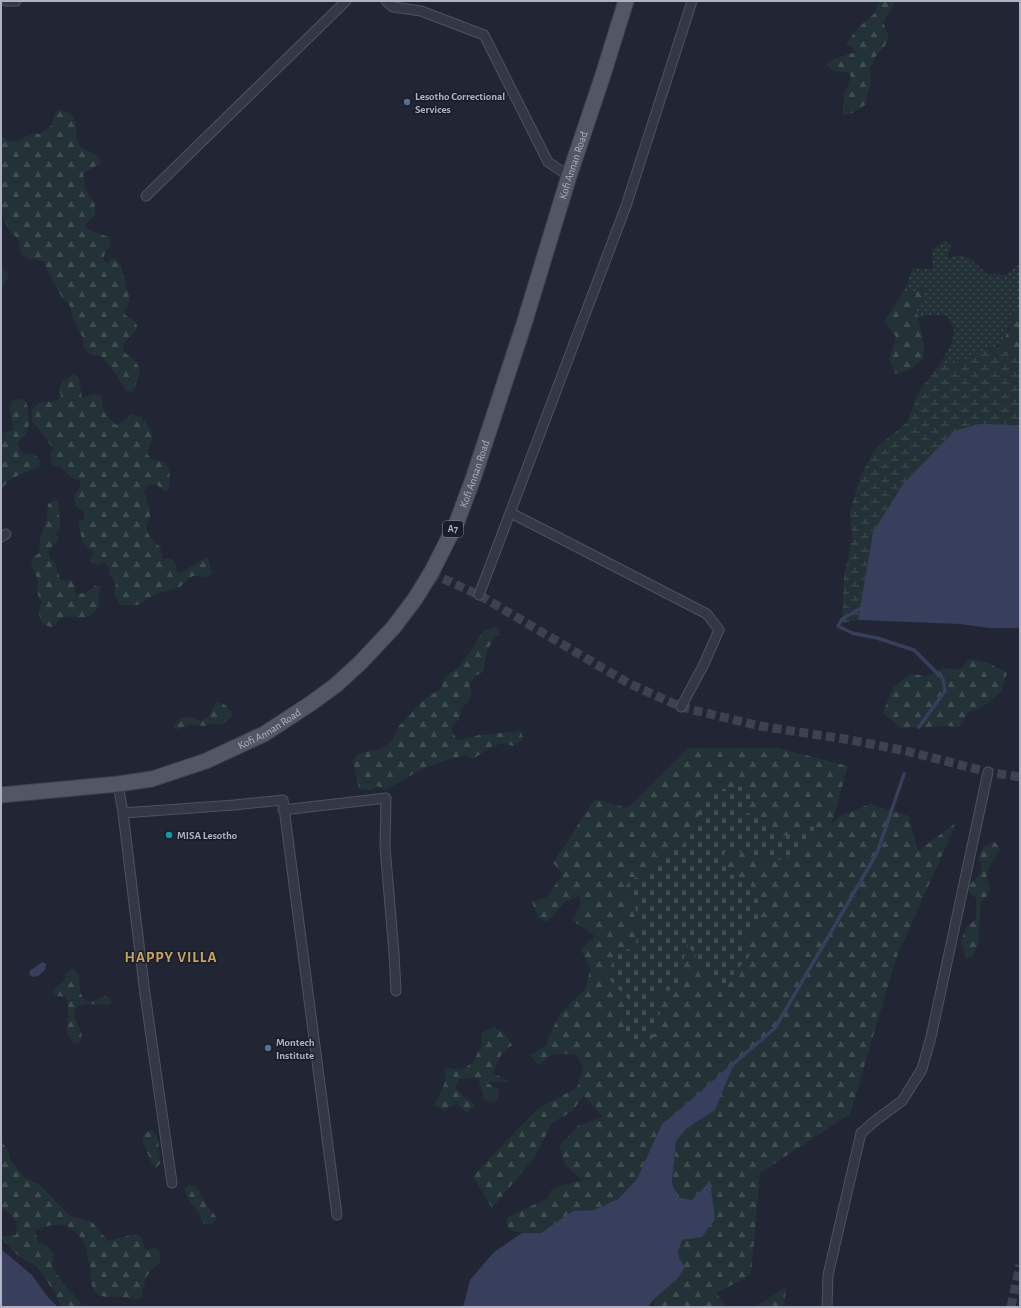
<svg xmlns="http://www.w3.org/2000/svg" width="1021" height="1308" font-family="'Alegreya Sans',sans-serif">
<defs>
<pattern id="grass-dots" width="8" height="8" patternUnits="userSpaceOnUse"><rect width="8" height="8" fill="#233236"/><path d="M2 2h.1M6 6h.1" fill="none" stroke="#404d51" stroke-width="1.8" stroke-linecap="round"/></pattern>
<pattern id="forest-firs" width="22" height="20" patternUnits="userSpaceOnUse"><rect width="22" height="20" fill="#233236"/><path d="M5 1l3.5 6h-7zM16 11l3.5 6h-7z" fill="#404d51"/></pattern>
<pattern id="wetland-marsh" width="20" height="14" patternUnits="userSpaceOnUse"><rect width="20" height="14" fill="#233236"/><path d="M1 5h8M5 5V1M11 12h8M15 12V8" fill="none" stroke="#404d51"/></pattern>
<pattern id="cemetery-stones" width="16" height="16" patternUnits="userSpaceOnUse"><rect width="16" height="16" fill="#233236"/><path d="M2 7V4a2 2 0 0 1 4 0v3zM10 15v-3a2 2 0 0 1 4 0v3z" fill="#404d51"/></pattern>
</defs>
<rect width="100%" height="100%" fill="#212534"/>
<!-- grass -->
<path fill="url(#grass-dots)" d="M945,241l6,5 -4,12 14,-3 12,6 14,13 19,1 12,-10 2,1v46l-9,8 -2,7 -8,17 -36,17 -26,4c7,-11 20,-29 13,-42 -2,-3 -5,-5 -7,-8h-18l-9,3 -2,-10 7,-19 -21,5 6,-12 4,-14 21,1 -1,-19z"/>
<!-- forest -->
<path fill="url(#forest-firs)" fill-rule="evenodd" d="M879,1h17l-13,21 6,16 -5,9 -9,10 -5,12 1,16 -3,7 -2,12 -13,9 -10,2 1,-21 7,-17 -2,-4 -17,-2 -6,-7 10,-6 20,-6 -5,-6 -5,-1 10,-15 20,-18z
M60,109c3,2 8,3 11,6 9,9 2,23 11,33 5,4 10,4 15,7 2,2 3,6 5,8l-19,10 2,15 10,17v10l-10,9 3,6 21,7 2,8 -5,5 -3,9 5,5 2,-4 5,-2 6,7 5,22 2,4 2,11 -5,7v6c27,14 0,20 -2,31 0,1 1,5 1,6 7,6 19,13 15,24 -2,6 -5,10 -6,16l-7,-1 -10,-17 -15,-18h-8l-9,-7 -1,-11 -11,-22 -2,-10 -7,-7 -8,-14 -12,-24 -6,-2h-8l-8,-4 -3,-17 -7,-5 -6,-11 -4,-10v-76l9,6 9,-1 7,-5 8,-2h6l12,-9 2,-11z
M1,266l7,7c0,6 -3,9 -7,13z
M923,289l1,13 -8,6 8,39 -1,11 -11,11 -17,5 -6,-15 7,-22 -11,-16 17,-27z
M1020,312v43l-8,2 -14,-9 10,-16 3,-12z
M74,374l5,4 3,20 12,-4 7,1 2,7 -1,6 4,7 10,10 8,-4 7,-7 10,2c4,6 13,14 11,23 -1,5 -4,9 -5,15l6,6c20,1 16,13 17,29l-6,2 -8,-7 -9,2 -3,6 6,19v6l-3,7v8l6,9 7,6 3,12h9l4,5v6l5,3 20,-13 7,-3 4,16 -5,4 -14,-1 -4,2 -9,9 -26,8 -16,10h-17l-7,-9 2,-13 -7,-8v-7l-5,-6 -6,3 -8,-4 3,-8v-3c-9,-2 -10,-7 -12,-15 -1,-5 -3,-8 -2,-13l5,-3 1,-6 -10,-8 -1,-9 6,-10v-5l-8,-3 -13,-12h-5l-3,-4 -1,-10 3,-4 -21,-27 -1,-11c3,-3 7,-7 11,-8 9,-1 11,2 19,-6l-2,-7 3,-8z
M20,399l6,2 3,13 -1,7 1,3 -2,9 -10,10 4,8 5,3h6l4,2 5,6 -2,5 -27,11 -11,11v-54l2,-2 11,-4 -5,-20 3,-9z
M56,499l3,3c0,4 -1,10 0,13 3,9 2,11 -3,19l3,6 -10,10v7l6,7 5,15 4,2 7,-1 4,7v7l10,-1 11,-8 5,1c-2,7 -4,12 -2,19l-5,7 -4,4 -12,2 -14,-2 -5,5 -7,6c-14,-2 -15,-14 -10,-25 -8,-10 -2,-14 -5,-24 -1,-5 -6,-10 -6,-15 1,-5 4,-7 8,-10l1,-14 7,-21 1,-14z
M498,626l1,8c-7,7 -13,16 -14,26 -1,5 0,8 -3,13l-6,2 -7,9 3,9 -3,7 -6,6 -4,13 -8,10 6,11 23,-5 40,-4 4,8 -11,7 -10,-3 -14,5 -16,11 -7,-3 -16,3 -26,9 -39,22 -8,-4 -5,4 -13,-1 -6,-27 5,-8 25,-6 9,-7 7,-15 11,-11 10,-12 21,-15 4,-11 11,-7 7,-8 21,-32z
M970,659l18,4 19,10 -6,19 -17,14 -16,6 -8,15 -13,-1 -46,2 -18,-15 10,-26 18,-13 16,2 15,-8 17,2z
M216,702c8,0 14,6 17,14l-6,5 -6,4 -11,-1 -5,2 -16,-1 -11,4h-4c2,-15 16,-14 26,-8l8,-4z
M688,748h90l70,18 -16,57 8,-7 30,-12 39,12 9,35 39,-29 -60,134 -47,158 -90,59 -9,102 -35,18 11,14h-72l-2,-7 24,-21v-24l5,-15 20,-3 8,-55 -18,18 -15,-3 -5,-14 4,-42 10,-13 29,-18 19,-48 -42,37 -30,25 -25,55 -19,20 -24,11 -21,1 -32,22 -27,-1 -8,-7 1,-7 9,-5 32,-15 3,-8 12,-5 20,-4 -17,-15 -7,-20 19,-20 25,-9 -19,-21 -12,15 -20,12 -18,35 -42,50 -19,-32 65,-68 39,-20 6,-19 -7,-15h-23l-15,11 -8,-10 17,-10 2,-9 11,-22 26,-26 4,-19 -9,-20 14,-13 -23,-16 9,-16 -2,-8 -15,7 -17,19 -9,-5 -6,-15 15,-5 16,-23 -10,-11 42,-64 32,9zM699,809l45,3 19,6 4,10 14,9 -5,24 -49,-13 -5,11 9,15 18,9 9,17 -17,40 -6,32 -9,13 -29,-28 -10,-13 -4,18 -26,30 1,16 4,12h-41l10,-18 3,-52 5,-18 -4,-27 -1,-27 14,-1 13,-22 20,-8 18,-26z
M995,842l5,7c-3,9 -12,15 -13,25 -1,3 1,6 2,9 3,9 -2,13 -8,19l-3,42 -6,13 -6,2 -5,-17 5,-15 10,-8v-21l-6,-4 -2,-8 13,-13 1,-9 -4,-6 6,-12z
M72,968l4,3c1,2 3,4 3,6 1,8 -1,27 14,24 4,-1 8,-3 12,-5l4,2 3,4 -1,2c-9,3 -27,-3 -34,3 -12,11 15,25 0,37l-4,-1c-2,-3 -5,-8 -6,-11 -1,-12 4,-25 -1,-35l-8,-1 -4,-1 -2,-4 12,-10 2,-7z
M494,1027l12,8 6,10 -11,10 -8,18 17,9h-24l13,8 -3,12 -11,-1 -7,-23 -19,1 -4,10 20,16 -8,8 -10,-10 -14,7 -8,-5 11,-25 -2,-13 17,3 11,-7 10,-18 -1,-12z
M153,1130l5,9 1,14 2,9 -5,6 -4,-4 -10,-25 3,-7z
M1,1141l7,9 2,9 4,6 12,14 13,5 31,32 17,4 6,3 14,17 2,1 26,-7 6,3 3,9 3,4 5,-2 6,1c9,14 -7,17 -12,29 -2,5 0,8 -4,12v5l-2,4c-7,2 -11,-2 -18,-2 -10,-1 -21,3 -28,-7 -4,-7 -3,-17 -4,-24 0,-3 -2,-6 -3,-9 0,-3 1,-6 0,-9 -3,-8 -14,-21 -23,-23 -7,-2 -23,2 -29,6l3,11 8,4 8,7 -2,13 10,16 19,21v4h-18l-4,-4 -6,-13 -17,-24 -16,-9 -8,-7 -4,-5 -5,-4 -2,-5 15,-1c3,-12 -3,-23 -15,-26z
M188,1185l8,1 12,21 9,11 -6,7 -7,-1c-3,-5 -5,-11 -8,-15 -6,-7 -10,-11 -11,-20z
M786,1287l-2,20h-29z"/>
<!-- wetland -->
<path fill="url(#wetland-marsh)" d="M998,348l14,9 8,-2v70l-11,-1 -55,7 -51,53 -30,48 -15,88 -16,4 2,-48 8,-37 -2,-27 11,-38 16,-27 30,-25 13,-32 19,-25 26,-4 20,-11z"/>
<!-- cemetery -->
<path fill="url(#cemetery-stones)" d="M746,786l6,13 -8,13 19,6 4,10 14,9 35,-12 -13,26 -27,10 -49,-13 -5,11 9,15 18,9 9,17 2,24 -19,16 10,14 -16,18 -9,13 -16,-7 -13,-21 -10,-12 -4,17 -3,27 -23,3 1,16 4,12 -11,20 -19,4 -11,-24 10,-18 -24,-25 11,-28 16,1 5,-18 -4,-27 -11,-17 10,-10 14,-1 13,-22 20,-8 18,-26v-12l16,-19z"/>
<!-- water -->
<path fill="#373f5c" d="M979,424l41,1v203h-32l-28,-4 -102,-4 15,-88 30,-48 51,-53z
M42,962l4,2 -1,6 -7,6 -6,1 -3,-3 1,-4 4,-2z
M735,1061l-20,49 -28,18 -11,13 -4,41 5,15 15,3 18,-19 5,38 -13,18 -20,3 -5,15 8,12 -8,12 -24,21 -5,7h-185l7,-27 24,-28 28,-19h19l32,-22 21,-1 24,-11 19,-20 25,-55 30,-25z
M1,1249l31,26 15,21 11,11h-57z"/>
<g fill="none" stroke-linecap="round" stroke-linejoin="round">
<!-- stream -->
<path stroke="#373f5c" stroke-width="3.5" d="M863,607l-21,12 -4,7 14,7 25,5 37,12 29,29 2,12 -26,36
M732,1065l43,-37 102,-175 27,-79"/>
<!-- street-tunnel -->
<path stroke="#3d4150" stroke-width="9" stroke-dasharray="9 4.5" stroke-linecap="butt" d="M431,573l48,22 149,88 53,24 79,19 91,14 55,11 82,21 32,5
M1011,1307l9,-42"/>
<defs>
<path id="street" d="M6,1h10
M386,1l7,6 28,4 63,24 64,127 21,14
M146,196l200,-195
M511,513l196,101 12,16 -15,34 -23,43
M1,537l5,-3
M479,595l147,-389 66,-205
M118,784l5,29 22,181 27,189
M283,810l103,-12 -1,49 9,106 2,38
M123,813l111,-8 49,-5 54,415
M827,1307l1,-32 33,-142 15,-13 26,-19 20,-32 9,-32 57,-265"/>
<g id="primary">
<path id="s1" d="M1,795l117,-11 34,-5 54,-18 58,-27 46,-30 26,-19 24,-22 33,-35 22,-29 16,-26 26,-51 17,-46 50,-152 45,-148 33,-98 24,-77"/>
</g>
</defs>
<!-- street casing -->
<use href="#street" stroke="#4e5260" stroke-width="11"/>
<!-- primary casing -->
<use href="#primary" stroke="#3d414e" stroke-width="17"/>
<!-- street -->
<use href="#street" stroke="#343845" stroke-width="9"/>
<!-- primary -->
<use href="#primary" stroke="#525665" stroke-width="15"/>
</g>
<!-- markers -->
<g fill="#5c6f8a" stroke="#191d29" stroke-width="1.5">
<circle cx="407" cy="102" r="4"/>
<circle cx="268" cy="1048" r="4"/>
</g>
<circle fill="#0f9aa8" stroke="#191d29" stroke-width="1.5" cx="169" cy="835" r="4"/>
<g text-anchor="middle" dominant-baseline="central" stroke-width="3" stroke-linejoin="round" paint-order="stroke">
<!-- shield labels -->
<rect fill="#191d29" stroke="#818594" stroke-width="1" x="443" y="521" width="20" height="16" rx="3"/>
<g font-size="10" font-weight="bold" fill="#aeb2c2">
<text x="453" y="529">A7</text>
</g>
<!-- poi labels -->
<g font-size="11" font-weight="bold" fill="#aeb2c2" stroke="#191d29" text-anchor="start">
<text x="415" y="96">Lesotho Correctional<tspan x="415" dy="13">Services</tspan></text>
<text x="177" y="835">MISA Lesotho</text>
<text x="276" y="1042">Montech<tspan x="276" dy="13">Institute</tspan></text>
</g>
<!-- street labels -->
<g font-size="11" fill="#aeb2c2" stroke="#191d29">
<text stroke="none"><textPath href="#s1" startOffset="940">Kofi Annan Road</textPath></text>
<text stroke="none"><textPath href="#s1" startOffset="616">Kofi Annan Road</textPath></text>
<text stroke="none"><textPath href="#s1" startOffset="280">Kofi Annan Road</textPath></text>
</g>
<!-- district labels -->
<g font-size="15" font-weight="bold" letter-spacing="1" fill="#caa261" stroke="#191d29">
<text x="171" y="957">HAPPY VILLA</text>
</g>
</g>
<!-- border -->
<rect width="1021" height="1308" fill="none" stroke="#aeb2c2" stroke-width="4"/>
</svg>
